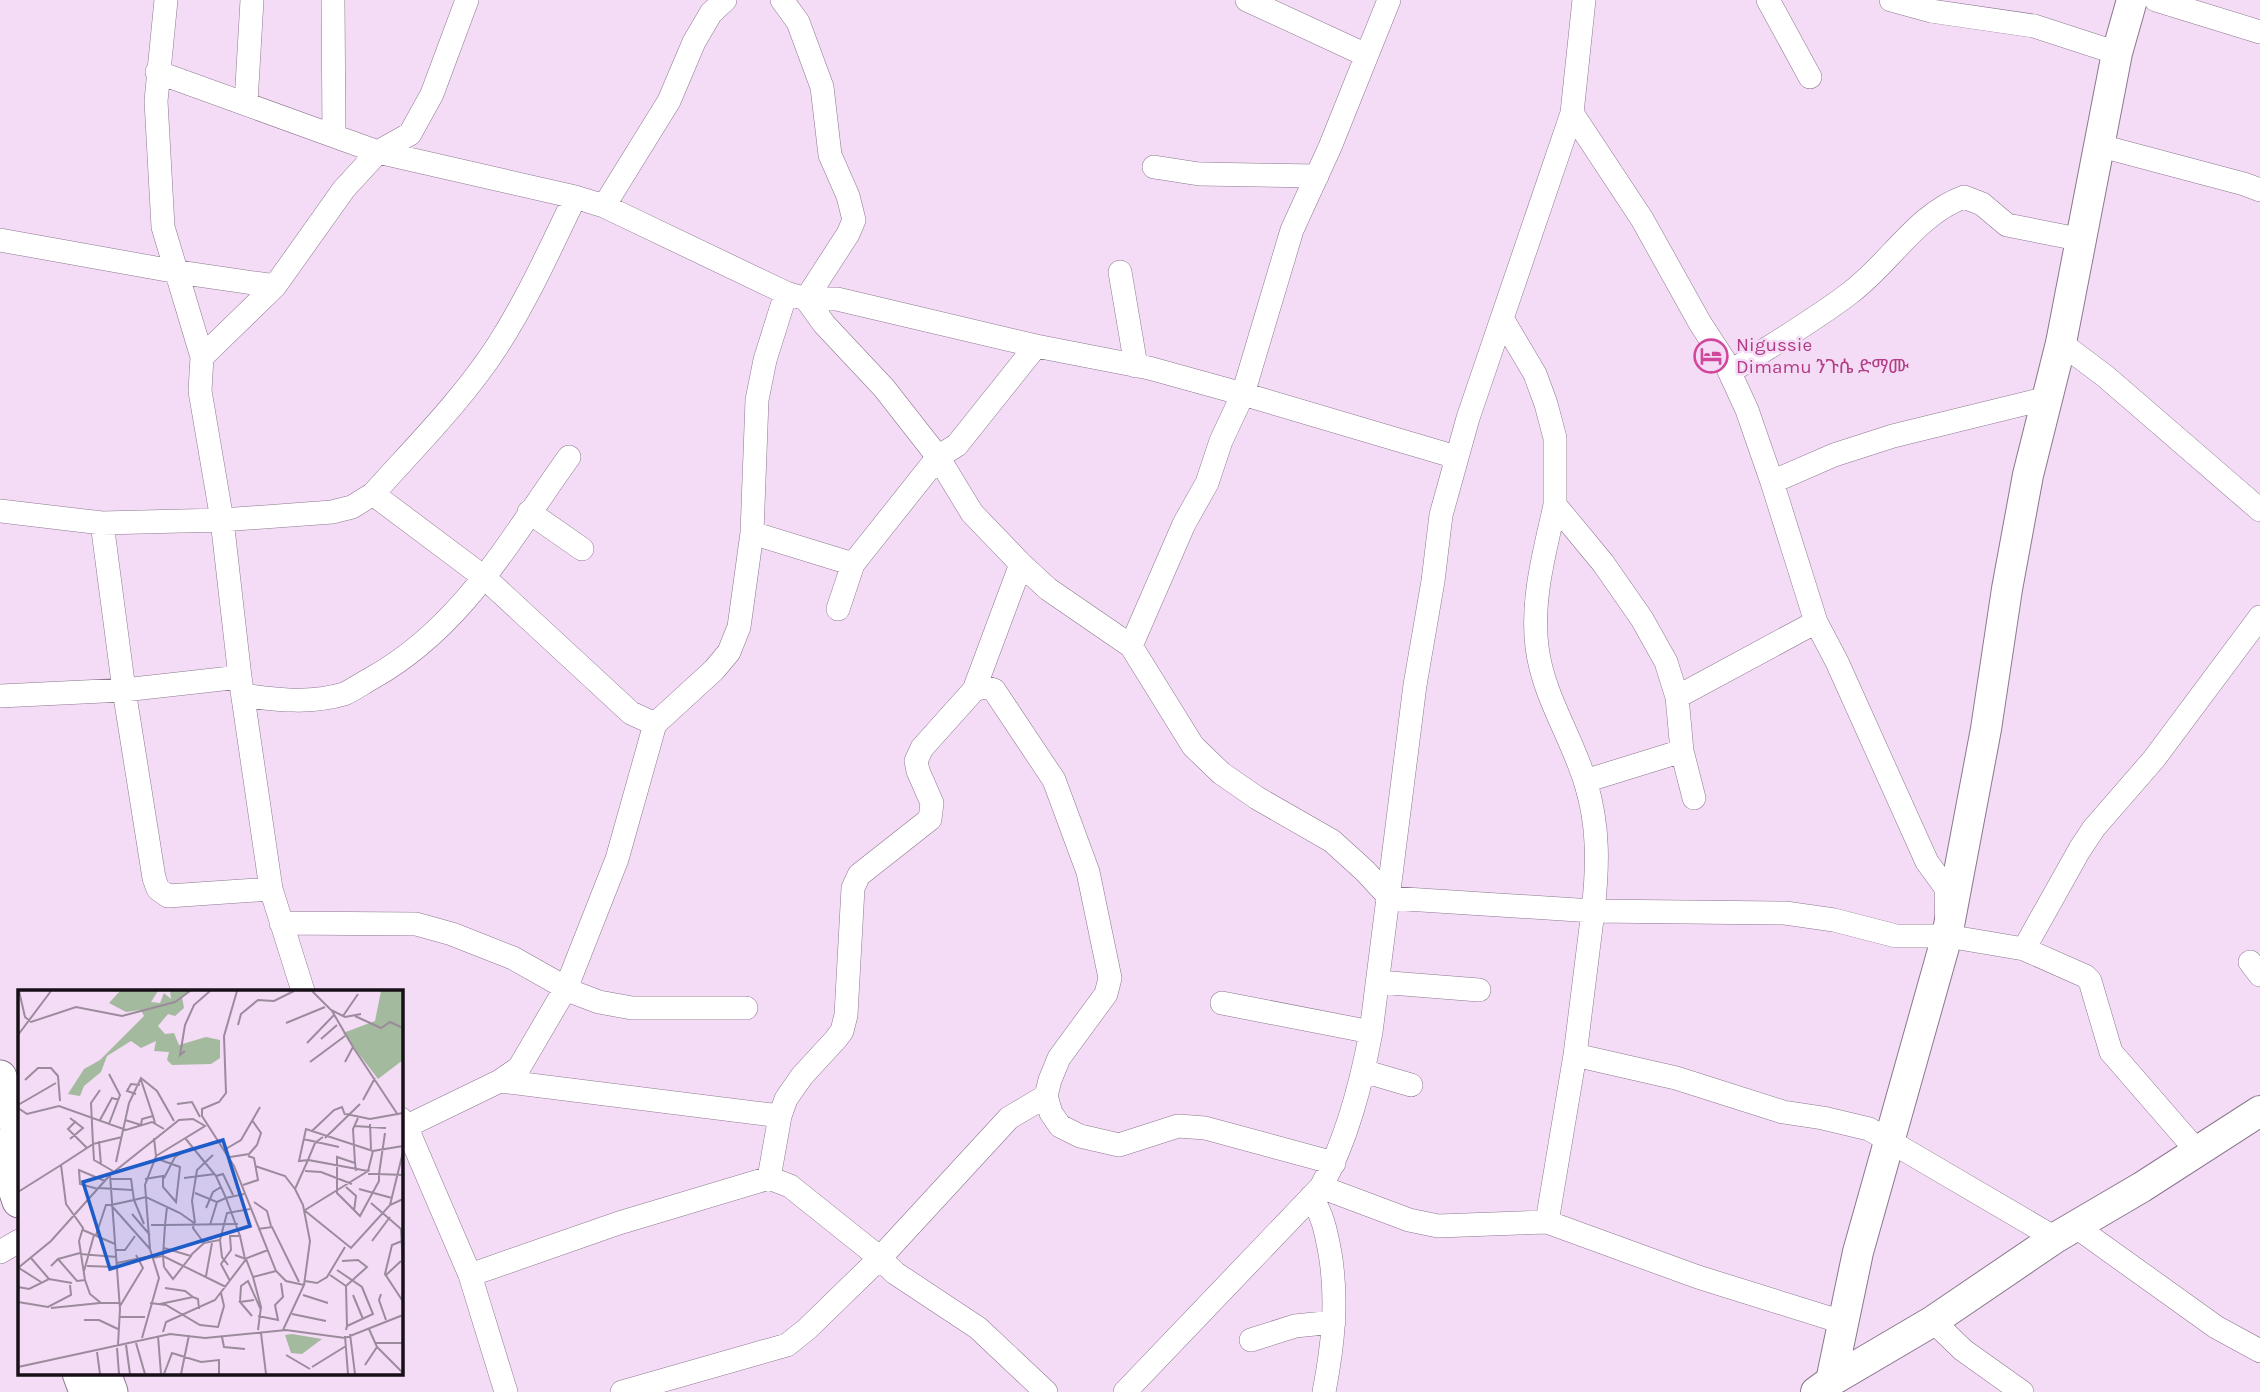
<svg xmlns="http://www.w3.org/2000/svg" width="2260" height="1392" font-family="Karla,'Noto Sans Ethiopic',sans-serif">
<rect width="100%" height="100%" fill="#f4dcf6"/>
<g fill="none" stroke-linecap="round" stroke-linejoin="round">
<defs>
<path id="minor" d="M333,0l1,135
M782,0l16,22 24,65 8,68 18,41 6,24 -6,14 -42,65 18,25 60,64 54,69 34,56 49,51 27,25 83,57 62,100 28,27 36,25 75,43 33,30 25,27 203,13 -18,144 -28,167 151,55 144,45
M1247,0l119,55
M1768,0l42,77
M1891,0l40,11 103,15 83,27
M2156,0l104,32
M157,72l221,80 197,45 29,9 182,87 20,6h31l199,47 113,22 94,26 49,-164 38,-83 59,-147
M246,103l6,-103
M1572,113l70,106 58,104 24,37 23,50 25,72 44,140 21,40 90,200 19,26 1,48 77,13 56,-100 14,-21 60,-69 106,-142
M2101,146l143,38 16,6
M1154,167l45,7 118,2
M575,197c-24,50 -47,101 -77,148 -34,53 -83,102 -125,149l112,84 146,135 24,11
M604,206l65,-105 25,-59 17,-29 14,-13
M0,240l178,32 97,14 69,-97 34,-37 32,-18 22,-40 35,-94
M1120,272l16,94
M1503,320l32,54 11,30 9,34v67l48,58 39,56 24,43 11,35
M2061,343l44,33 155,134
M202,357l73,-71
M1730,372c40,-26 82,-50 120,-79 40,-30 67,-79 114,-96l18,7 25,21 76,15
M1772,482l62,-27 59,-19 155,-38
M1555,505c-10,46 -24,94 -18,142 6,49 35,90 49,137 13,42 12,83 7,127l192,2 49,7 62,16h51
M0,511l102,12 120,-3 -22,-129 2,-34 -39,-130 -7,-126 10,-101
M529,512l53,37
M102,523l22,167 30,188 4,11 10,7 103,-7
M752,533l101,31 -15,45
M853,564l85,-107 19,-12 79,-99
M1131,646l53,-122 23,-41 14,-42 22,-47 213,63
M974,690l47,-126
M243,695c34,5 67,9 101,-1 9,-4 19,-11 28,-16 91,-51 138,-139 197,-221
M0,696l124,-6 116,-13
M1682,751l-5,-54 139,-75
M1585,781l97,-30 12,47
M281,923l135,1 36,10 61,24 62,35 24,9 33,6h114
M2024,949l61,27 5,5 21,71 86,99
M2250,962l10,13
M1378,982l101,8
M303,991l-32,-102 -31,-212 -18,-157 110,-8 20,-5 21,-13
M1222,1003l149,29
M1575,1055l101,23 107,34 40,6 46,11 186,109
M1363,1071l48,14
M500,1081l280,35
M401,1119l5,7 64,149 36,117
M401,1129l99,-48 19,-13 48,-82 50,-127 38,-135 59,-54 15,-18 10,-25 13,-94 5,-133 8,-40 21,-67
M1321,1187l88,33 29,6 109,-4
M1311,1197c12,18 15,35 19,56 8,48 3,92 -6,139
M2075,1226l141,101 44,24
M0,1252l19,-11
M470,1275l149,-52 150,-45
M1933,1321l30,29 59,42
M1251,1340l44,-14 39,-4
M622,1392l165,-47 20,-16 73,-71 129,-140 37,-22
M1046,1392l-68,-64 -83,-55 -15,-15 -90,-72 -21,-8 11,-62 6,-17 16,-23 34,-37 6,-8 4,-16 7,-127 6,-13 71,-56 2,-16 -14,-32 -2,-10 6,-13 52,-58 10,-3 10,3 60,90 34,92 22,106 -4,16 -47,64 -9,22 -4,16 5,17 9,13 20,10 39,9 59,-19 27,2 129,35
M1125,1392l196,-205c26,-47 40,-102 50,-155l44,-347 18,-104 8,-66 27,-97 104,-305 12,-113"/>
<path id="tertiary" d="M1831,1381l102,-60 122,-83 87,-51 118,-76
M1816,1392l15,-11 27,-129 89,-316 39,-207 21,-140 21,-114 33,-132 56,-290 15,-53"/>
<path id="secondary" d="M0,1077l19,56
M0,1146l19,55
M79,1373l7,19
M104,1373l7,19"/>
</defs>
<!-- minor casing -->
<use href="#minor" stroke="#8c778f" stroke-width="24"/>
<!-- tertiary casing -->
<use href="#tertiary" stroke="#8c778f" stroke-width="32"/>
<!-- secondary casing -->
<use href="#secondary" stroke="#8c778f" stroke-width="35"/>
<!-- minor -->
<use href="#minor" stroke="#fff" stroke-width="23"/>
<!-- tertiary -->
<use href="#tertiary" stroke="#fff" stroke-width="30"/>
<!-- secondary -->
<use href="#secondary" stroke="#fff" stroke-width="33"/>
</g>
<!-- icons -->
<defs>
<symbol id="hotel-ring" viewBox="-11 -11 22 22"><circle r="9.5" fill="#f4dcf6" stroke="#d1479c" stroke-width="1.5"/><path d="M-6-4.5h1.5V1H6V5H4.5V3h-9V5H-6ZM-4 0a1.8 1.8 0 1 1 3.6 0ZM.5 0V-2.5h3Q6-2.5 6 0Z" fill="#d1479c"/></symbol>
</defs>
<g fill-rule="evenodd">
<use href="#hotel-ring" x="1692" y="337" width="38" height="38"/>
</g>
<g text-anchor="middle" dominant-baseline="central" stroke-width="5" stroke-linejoin="round" paint-order="stroke">
<!-- hotel labels -->
<g font-size="19" fill="#b23c85" stroke="#f4dcf6" text-anchor="start">
<text x="1736" y="345">Nigussie<tspan x="1736" dy="22">Dimamu ንጉሴ ድማሙ</tspan></text>
</g>
</g>
<!-- overview -->
<g transform="translate(18 990)">
<rect width="385" height="385" fill="#f4dcf6"/>
<path d="M102,1h38l-7,11 9,1 4,-10 7,6 -1,-8h19l-7,6 2,11 -9,8 -7,-2 -10,12 7,8 9,-1 5,12 27,-8 14,3v18l-9,6 -39,1 -5,-5 2,-8 -15,-1 2,-10 -15,7 -10,-7 -24,15 -6,16 -17,14 -4,10 -12,-2 16,-25 16,-9 44,-44 -3,-6 -15,2 -17,-9zM363,1h22v69l-25,19 -35,-46 32,-12zM274,344l30,5 -20,15 -11,-1 -6,-18z" fill="#a4ba9e"/>
<path fill="none" stroke="#9c8a9d" stroke-width="2" d="M1,1l6,26 6,5 45,-15 46,9 53,-14 15,-11M219,1l-13,45 2,57 -7,9 -17,7v7l32,50 42,105 10,10 18,4 -21,45M294,1l19,19 14,7 16,-3M314,21l21,36 -8,15M325,26l15,-22M337,26l26,12 9,-6 13,6M268,33l39,-16M220,35l3,-11 17,-14 16,1 20,-10M0,45l33,-44M303,49l16,-14M289,53l27,-28M335,57l45,68M167,61l-5,4 5,-30 9,-20 16,-14M292,72l35,-26M91,84l11,21 -11,29M7,90l13,-12h13l7,8 2,25M123,90l12,36M118,104l-9,-3 4,-7 9,1M345,110l12,-22M159,114l15,-2 8,15M0,115l38,-22M0,118l9,6 32,-8 67,24 26,-8 12,7M328,124l24,5 33,-6M52,128l13,10 -13,11M82,130l12,-22 7,2M107,130l16,5 1,-6 11,-3 2,7M58,131l-8,8 19,19M352,134l1,25M336,136l32,2M294,141l22,-21 8,-3 3,8M367,143l-6,41 24,1M305,147l-8,6 -7,17 -9,1 7,-32 67,22M167,148l31,38 10,22 -9,4M307,148l35,-34M285,149l36,8M81,151l2,24M206,160l17,-10 19,-33M212,167l19,-3 8,-9 4,-12 -9,-13M98,172l13,-59 12,-25 16,13 17,30M337,173l-2,-34 5,-11M237,176l30,10 10,13M95,181l-19,-11 -1,-16 29,-7M287,181l16,1 31,12M338,181l-1,-8 -18,-6v36l23,23 19,-35v-7h-11M350,181l5,-20 30,-5M198,186l7,-2 10,21M146,188l11,-21 16,-9M166,188l31,-4M92,189h21l3,21 12,-3 34,16 14,10 -1,5 11,15M127,189l18,-3v11l13,15 4,-35 -25,-9M225,195l15,-5 -4,-22 -6,-2M328,197l10,9 -2,15M81,198l33,2M80,199l-18,-5 -1,-14 26,11M341,199l33,9M0,202l43,-27M177,203l22,9 -7,23M236,212l13,9 4,15M353,213l30,26 2,38M93,215l23,-5 10,24M372,215l13,-53M188,218l7,-16 8,-5M286,220l47,38 39,-43 13,-6M114,224l18,21M177,233l-3,-22 5,-31 16,-15M133,235h14l2,-18M240,239l14,-2 27,55M65,240l32,14M78,245l10,-30h5l39,44M222,246l5,23M202,250l2,17 6,8M354,251l18,-24M98,260h9l10,-14M62,264l37,3M173,265l13,-12 16,-3 7,-27 23,-4M217,265l11,4 7,18M13,268l18,21M134,268l11,-2 2,-31 73,-1M40,269l22,-6M324,271l16,-1 9,7 -21,19M99,273l34,-7M33,276l7,-7 19,22 8,-1 5,14 11,9h18M69,276l31,1M146,277l-1,-11 63,31M146,277l9,12 18,-23 -27,-8M0,278l33,-27 59,-66M1,278l22,14M319,280l25,17 11,27 -26,12 -1,4M66,281l10,-36M312,285l16,11 1,40M188,286l6,-33M367,286l16,-15M67,290l-6,-39 4,-13 -17,-24 -5,-39 32,-21 -2,-41 9,-13M212,291l-9,-17 10,-14 -1,-14h10l-14,-38 18,-4M287,291l12,2 10,-6 18,-30M286,295l6,-44 -7,-36 -8,-16 13,-29 60,11 -63,39M0,297l11,2 20,-10 23,4M147,298l20,3 8,6M363,304l-2,6 7,20M285,305l25,8M335,305l10,24M384,310l-17,-26 7,-29 10,-4M0,312l30,5 23,-12 -1,-10M222,312l1,-16 7,-5 13,29M132,313l16,2 34,20 18,2 6,-21 -3,-13M142,314l33,-7 5,2 1,10M102,316l23,-38 -7,-13M33,318l49,-5M274,324l34,7M234,326l-12,-14 14,-2M240,326l20,4 -3,-15 8,-8 -2,-14M102,327h25M66,330h15l19,9M351,339l8,18 26,26M240,340l3,-23 -8,-30 23,-6M145,342l3,-10 49,-22 32,-42 21,-8M243,343l5,41M332,344l5,40M140,346l3,38M327,346l3,38M204,347l2,10 21,2M124,348l17,-60 -9,-29 -5,-64 11,-29 -2,-18M118,353l9,31M357,353h28M100,355l2,-36 -10,-134 69,-55 14,-1 12,7 -49,30M108,355l4,29M99,358l2,26M79,362l3,22M268,365l24,14M347,375l12,-18M0,377l152,-33 35,4 81,-8 59,8 58,-23M294,377l34,-21M146,384l8,-21 29,9 18,-2v14M163,384l8,-39"/>
<path fill="#1e5cc8" fill-opacity="0.15" stroke="#1e5cc8" stroke-width="3.5" d="M205,150l27,86 -140,43 -27,-87z"/>
<rect width="385" height="385" fill="none" stroke="#170f17" stroke-width="3.5"/>
</g>
</svg>
